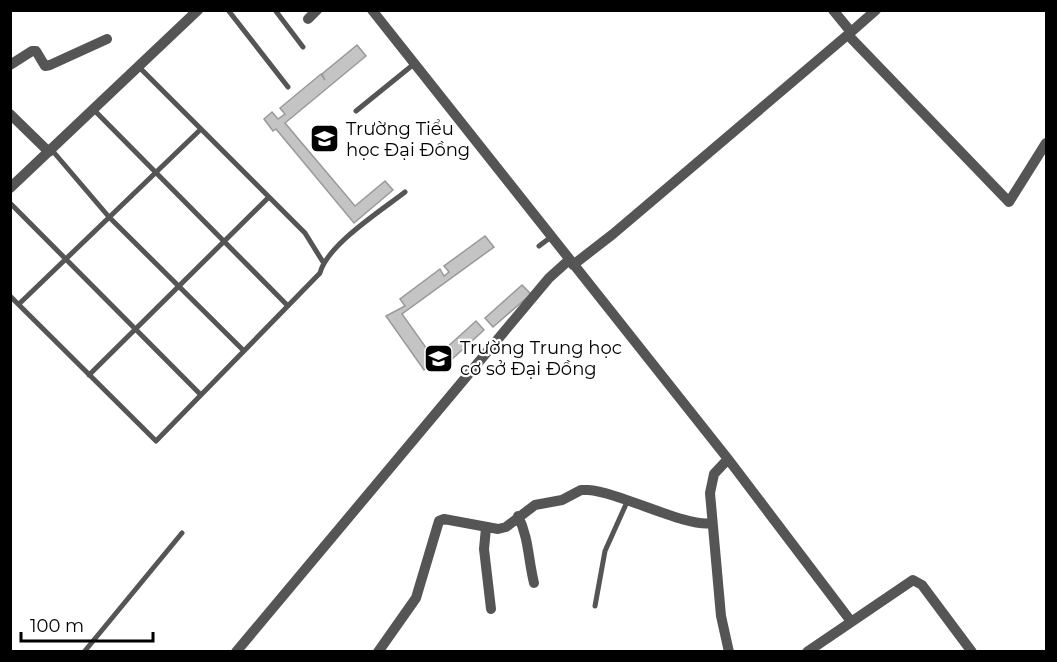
<svg xmlns="http://www.w3.org/2000/svg" width="1057" height="662" font-family="Montserrat,sans-serif">
<rect width="100%" height="100%" fill="#fff"/>
<!-- building -->
<path fill="#c4c4c4" stroke="#999" stroke-width="1.5" d="M357,45l9,11 -81,67 70,83 30,-25 8,9 -39,33 -78,-94 -3,2 -9,-12 8,-7 6,7 7,-5 -5,-6 41,-34 4,6 -3,-6z
M485,236l9,11 -92,67 32,45 42,-38 8,9 -46,42 -6,-8 -8,6 -38,-54 19,-10 -5,-7 40,-30 4,7 5,-4 -5,-6z
M522,285l9,9 -38,33 -8,-9z"/>
<g fill="none" stroke-linecap="round" stroke-linejoin="round">
<!-- lane -->
<path stroke="#555" stroke-width="5" d="M228,10l60,77
M275,10l28,37
M139,67l166,166 18,29
M93,109l195,197
M356,111l58,-47
M51,149l58,68 135,134
M10,203l191,192
M539,246l12,-9
M10,296l146,145 164,-168c7,-28 62,-63 85,-81
M19,304l182,-175
M89,375l180,-178
M595,606l10,-55 22,-49
M84,652l98,-119"/>
<!-- street -->
<path stroke="#555" stroke-width="10" d="M372,10l356,449 122,161
M308,19l9,-9
M851,32l25,-22
M848,35l161,167 37,-59
M10,65l22,-14h4l9,15 5,-1 57,-26
M10,114l39,38
M10,188l188,-178
M573,265l40,-31 238,-202 -18,-22
M728,459l-14,15 -4,19 11,123 8,36
M518,516c11,22 10,43 16,67
M486,528l-2,21 7,60
M236,652l313,-374 20,-18
M378,652l38,-54 23,-77 5,-2 54,10 8,-2 29,-22 27,-5 19,-10h7c32,2 98,38 124,33
M807,652l106,-72 9,5 50,67"/>
</g>
<!-- icons -->
<defs>
<symbol id="school-square" viewBox="-11 -11 22 22"><rect x="-9" y="-9" width="18" height="18" rx="4" fill="#000" stroke="#fff"/><path d="M0-5L7-2L0 1L-7-2ZM-4 1L0 2.5L4 1V4Q0 6-4 4Z" fill="#fff"/></symbol>
</defs>
<g fill-rule="evenodd">
<use href="#school-square" x="308" y="122" width="33" height="33"/>
<use href="#school-square" x="422" y="342" width="33" height="33"/>
</g>
<g text-anchor="middle" dominant-baseline="central" stroke-width="4.5" stroke-linejoin="round" paint-order="stroke">
<!-- poi labels -->
<g font-size="18" fill="#000" stroke="#fff" text-anchor="start">
<text x="346" y="129">Trường Tiểu<tspan x="346" dy="21">học Đại Đồng</tspan></text>
<text x="460" y="348">Trường Trung học<tspan x="460" dy="21">cơ sở Đại Đồng</tspan></text>
</g>
</g>
<!-- border -->
<rect width="1057" height="662" fill="none" stroke="#000000" stroke-width="24"/>
<!-- scale -->
<path d="M21 632v9h132v-9" fill="none" stroke="#000000" stroke-width="3"/>
<text x="30" y="632" font-size="18" fill="#000000" stroke="#ffffff" stroke-width="4.5" paint-order="stroke">100 m</text>
</svg>
